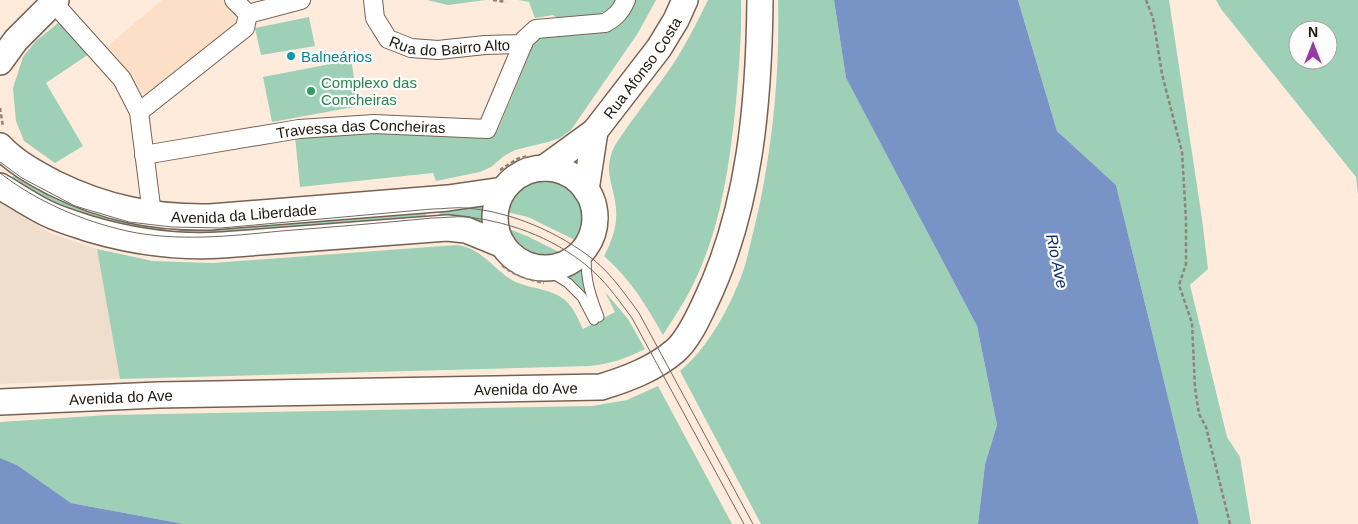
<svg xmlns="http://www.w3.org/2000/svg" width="1358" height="524" font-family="Helvetica,sans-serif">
<rect width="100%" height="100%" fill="#feebdc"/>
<!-- built -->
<path fill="#fddfc7" d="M162,0h61l9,9 4,7v10l-88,73 -45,-49z"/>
<!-- industrial -->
<path fill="#efdecc" d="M0,203l50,30 47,16 23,130 -120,5z"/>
<!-- green -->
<path fill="#9dd0b6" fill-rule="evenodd" d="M427,0h59l-38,5z
M518,0h101l-10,15 -49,5 -7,-5 -18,3 -6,-16z
M633,0h23l-18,33 -67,97 -11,8 -12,4 -33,8 -11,6 -13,11 -11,5 -44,9 -3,-8 -133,14 -5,-51 69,-5 126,4 7,-3 38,-91 10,-7 57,-5z
M708,0h33c1,34 -2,68 -5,102 -6,59 -14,120 -39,174 -9,21 -22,40 -34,59 -18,-31 -31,-54 -59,-79 9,-17 15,-35 11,-55 -3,-18 -10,-30 -3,-49 3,-9 11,-18 16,-26 12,-16 24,-33 36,-49 18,-24 31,-51 44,-77z
M778,0h56l12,78 131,248 20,99 -12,39 -7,60h-217l-81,-153c28,-23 48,-61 61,-94 6,-15 9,-33 13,-48 18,-74 26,-153 24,-229z
M1018,0h151l33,219 6,50 -18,16 37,152 13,20 11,67h-52l-83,-339 -59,-54z
M1216,0h142v194l-2,-17 -135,-168zM1298,30h30v30h-30z
M309,17l6,29 -54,9 -6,-27z
M63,19l29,33 -46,31 37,63 -28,17 -31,-22 -8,-20 -3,-33 10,-31 13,-16z
M351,60l8,46 -87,16 -9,-45z
M17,171l148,51v18l-37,-5 -121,-50z
M542,179c8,1 15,1 22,5 22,11 27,38 13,57l-49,-24 -21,-5c6,-21 14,-27 35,-33z
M487,197l-1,33 -46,-5 -1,-23z
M425,203l2,23 -248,17 -1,-23z
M509,229l18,7 34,17c-26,5 -38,-2 -52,-24z
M457,245c28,4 38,28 61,38 16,6 33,6 47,17 9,8 13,19 18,29l32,-17 -10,-20 23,27 17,30c-18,9 -34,15 -55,17l-470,13 -23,-130 56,12 59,2z
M581,268l4,25 -19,-19z
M658,386l74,138h-548l-113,-21 -54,-38 -17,-7v-36l108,-7 484,-9 35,-6z"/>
<!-- water -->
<path fill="#7894c7" d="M834,0h184l39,131 59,54 83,339h-221l7,-60 12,-39 -20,-99 -131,-248z
M0,458l17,7 54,38 113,21h-184z"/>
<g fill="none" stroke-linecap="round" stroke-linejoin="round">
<defs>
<path id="lane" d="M587,244c-3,30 1,45 12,73
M544,268l24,15 14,14 12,23"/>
<g id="street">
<path d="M51,0l71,79 17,33 13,102"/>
<path d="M234,0l14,14"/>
<path id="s1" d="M373,0l2,18 13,21 23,9 27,2 47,-5 38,-1"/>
<path d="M248,14l53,-14"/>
<path d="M139,112l106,-84 3,-14"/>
<path id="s2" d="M144,155l155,-26 75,-5 113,5 38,-90 11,-10 69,-6c11,-6 16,-12 21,-23"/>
</g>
<g id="secondary">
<path d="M0,62l16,-22 40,-40"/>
<path id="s3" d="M0,146c15,16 35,27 54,37 51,25 99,35 156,34l238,-19 55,-8"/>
<path id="s4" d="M544,168l51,-37 64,-83 17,-28 9,-20"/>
<circle cx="545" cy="218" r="50"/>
<path d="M0,186c15,9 30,19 46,27 14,7 29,11 44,16 44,13 86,19 132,16l225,-17 19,2 37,15"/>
<path d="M586,190l9,-59"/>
<path id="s5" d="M0,402l158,-7 443,-8c26,-8 53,-18 74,-36 13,-11 23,-33 30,-48 45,-94 54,-200 55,-303"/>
</g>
</defs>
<!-- lane casing -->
<use href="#lane" stroke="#766252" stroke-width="11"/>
<!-- street casing -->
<use href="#street" stroke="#766252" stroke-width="20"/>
<!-- secondary casing -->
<use href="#secondary" stroke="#766252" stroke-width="28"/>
<!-- path -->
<path stroke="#8f8277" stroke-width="2.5" stroke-dasharray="4 2.5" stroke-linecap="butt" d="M493,0l13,2
M1146,0l7,18 9,56 20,78 4,68v44l-7,21 13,38 3,65 4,26 7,13 24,97
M0,108l3,19
M500,170l17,-11 11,-3
M600,245l7,-27 -3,-19
M502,265c12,11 27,14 42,18"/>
<!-- lane -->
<use href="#lane" stroke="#fff" stroke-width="9"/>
<!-- street -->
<use href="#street" stroke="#fff" stroke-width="18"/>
<!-- secondary -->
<use href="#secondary" stroke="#fff" stroke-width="25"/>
<!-- tram -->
<path stroke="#75685e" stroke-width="1" d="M0,162l22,16 53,28 54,16 43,5 49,1 211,-19c11,0 23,-2 35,-1 45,4 91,24 127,52 18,15 31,34 45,53l114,211
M0,173c36,28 82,48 127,58 50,11 104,5 154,0 51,-4 101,-8 151,-13 12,0 24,-2 35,-1 46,5 94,24 128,56 14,13 25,29 37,45l112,206"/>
</g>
<!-- markers -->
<circle fill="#0f9aa8" stroke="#fcfcfc" stroke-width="2" cx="291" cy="56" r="5"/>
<circle fill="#2e9e5b" stroke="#fcfcfc" stroke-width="2" cx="311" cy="91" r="5"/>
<g text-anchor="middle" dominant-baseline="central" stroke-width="4.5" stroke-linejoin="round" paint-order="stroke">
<!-- street labels -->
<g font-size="15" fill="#1e160f" stroke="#fcfcfc">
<text stroke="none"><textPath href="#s1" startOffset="106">Rua do Bairro Alto</textPath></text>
<text stroke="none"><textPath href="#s4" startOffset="142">Rua Afonso Costa</textPath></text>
<text stroke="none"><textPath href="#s2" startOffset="219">Travessa das Concheiras</textPath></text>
<text stroke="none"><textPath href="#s3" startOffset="261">Avenida da Liberdade</textPath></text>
<text stroke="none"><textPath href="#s5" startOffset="526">Avenida do Ave</textPath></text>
<text stroke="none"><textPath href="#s5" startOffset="121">Avenida do Ave</textPath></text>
</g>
<!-- culture labels -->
<g font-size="15" fill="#0d838f" stroke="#fcfcfc" text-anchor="start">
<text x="301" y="56">Balneários</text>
</g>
<!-- leisure labels -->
<g font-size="15" fill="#27864d" stroke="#fcfcfc" text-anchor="start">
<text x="321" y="82">Complexo das<tspan x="321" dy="17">Concheiras</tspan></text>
</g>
<!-- water labels -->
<g font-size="16" font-style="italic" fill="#0e2d69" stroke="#fcfcfc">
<text transform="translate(1057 261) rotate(78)">Rio Ave</text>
</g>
</g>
<!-- north arrow -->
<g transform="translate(1313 45)"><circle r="24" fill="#fcfcfc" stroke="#a3a09d"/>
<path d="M0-4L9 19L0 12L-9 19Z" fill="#963ba6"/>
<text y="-8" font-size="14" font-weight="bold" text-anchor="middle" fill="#1e160f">N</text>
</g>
</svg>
